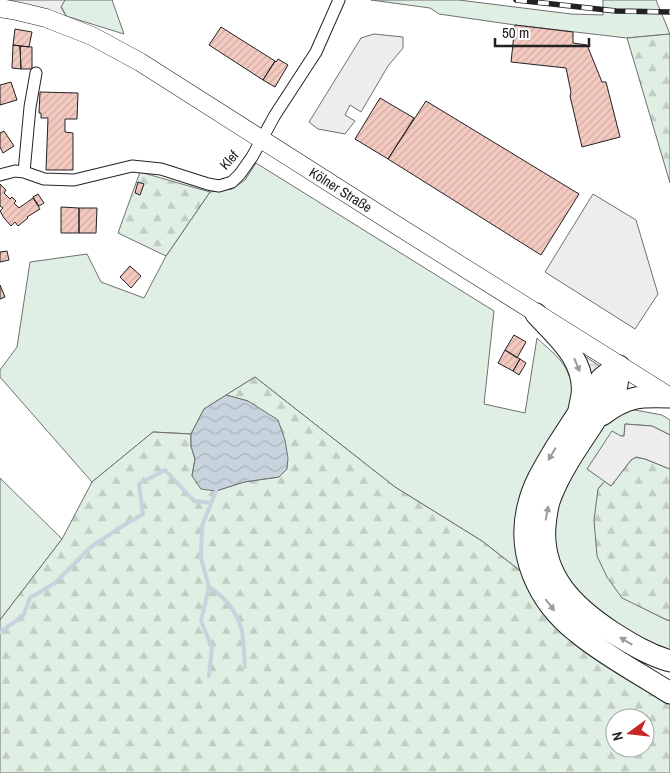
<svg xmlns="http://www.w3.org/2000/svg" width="670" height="773" font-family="'Archivo Narrow',sans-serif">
<defs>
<pattern id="forest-firs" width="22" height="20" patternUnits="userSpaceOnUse" patternTransform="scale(1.25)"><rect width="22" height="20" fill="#e0efe3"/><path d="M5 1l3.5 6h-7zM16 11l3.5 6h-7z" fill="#c0cdc2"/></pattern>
<pattern id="plaza-grid" width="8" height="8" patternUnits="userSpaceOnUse" patternTransform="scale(1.25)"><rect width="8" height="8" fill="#ededed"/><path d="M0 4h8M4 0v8" fill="none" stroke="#cbcbcb"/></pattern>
<pattern id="water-waves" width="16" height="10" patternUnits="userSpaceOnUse" patternTransform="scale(1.25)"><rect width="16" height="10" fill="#c7d3dd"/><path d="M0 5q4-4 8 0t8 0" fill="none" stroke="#abb5bd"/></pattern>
<pattern id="building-hatch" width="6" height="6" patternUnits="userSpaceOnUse" patternTransform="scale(1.25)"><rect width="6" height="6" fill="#f3c9c0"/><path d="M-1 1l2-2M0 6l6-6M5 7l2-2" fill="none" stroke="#d0aca5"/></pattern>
</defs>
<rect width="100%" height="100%" fill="#fff"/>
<!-- green -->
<path fill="#e0efe3" stroke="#6f6f6f" d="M65,0h47l12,34 -58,-18 -5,-10z
M371,0h88l112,14 32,1v-15h53l14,34 -43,4 -112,-13 -76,-11 -9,-6z
M256,163l238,148 -10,93 41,9 12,-75c12,12 27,21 32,38l6,1v12l-52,184 -41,-32 -87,-54 -140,-110 -51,32 -13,25 -38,-2 -61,50 -92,-105v-7l17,-23 13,-85 57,-8 14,28 43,16 22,-42 44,-64 22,-3 13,-9z
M629,407l6,3 27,5 8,5v15l-18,-9 -27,-2 -1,12h-3l-34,33 18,12 -7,8 47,120 22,11h3v33l-44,-20 -49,-38 -21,-37 -3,-17 8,-51 36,-60z
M0,478l62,61 -62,81z"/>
<!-- forest -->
<path fill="url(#forest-firs)" stroke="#6f6f6f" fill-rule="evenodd" d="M670,34v149l-43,-145z
M140,172l70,20 -44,64 -48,-23z
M255,377l140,110 87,54 41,32 147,129v71h-670v-153l62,-81 30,-57 61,-50 38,2v12l4,13 -3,17 24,15 28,-9 35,-5 8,-8 -39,-68 -22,-6zM615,718h30v30h-30z
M636,457l9,2 25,10v151h-3l-45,-22 -15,-21 -10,-21 -3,-36 4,-31 7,-8 6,5 20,-26z"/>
<!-- parking -->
<path fill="#ededed" stroke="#6f6f6f" d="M0,0h65l-4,7 5,9 -66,-15z
M374,34l29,3v11l-15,18 -27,46 -11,-7 -5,10 10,6 -10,13 -27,-5 -9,-7 52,-84z
M593,194l43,26 22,74 -23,35 -90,-57z
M625,424l27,2 18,9v34l-25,-10 -9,-2 -5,3 -20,26 -24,-17 25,-38 9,5h3z"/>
<!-- plaza -->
<path fill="url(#plaza-grid)" stroke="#6f6f6f" d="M579,352l22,15 -12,21z"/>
<!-- water -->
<path fill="url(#water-waves)" stroke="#6f6f6f" d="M226,395l22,6 30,19 7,20 3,18 -1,11 -8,8 -35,5 -28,9 -15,-2 -9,-13 3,-17 -4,-13v-12l13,-25z"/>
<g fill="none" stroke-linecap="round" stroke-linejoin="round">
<!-- stream -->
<path stroke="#c7d3dd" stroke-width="4" d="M209,587c16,10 28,25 33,44 2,11 2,24 3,36
M0,632l23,-16 7,-18 25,-15 36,-36 30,-20 22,-13 -4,-30 26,-14 29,31 17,2
M209,676l3,-28 -11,-27 8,-34 -8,-29 1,-32 14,-35"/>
</g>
<!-- building -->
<path fill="url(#building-hatch)" stroke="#222" d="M515,25l58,7v11l14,2 15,37h4l14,55 -38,10 -12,-51 1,-4 -5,-24 -55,-6z
M221,27l54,34 -12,19 -54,-35z
M15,29l17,3 -3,15 -16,-2z
M13,45l7,1 1,23 -9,-1z
M20,46l12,1v22h-11z
M278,59l10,6 -13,22 -12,-7 12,-19 1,1z
M11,82l6,18 -17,5v-20z
M40,92l38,1 -1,26h-12v13l8,1v37h-27l2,-52h-7v-5h-2z
M380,98l34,20 -26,41 -33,-20z
M426,101l153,93 -38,61 -153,-96z
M4,131l10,15 -11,7 -3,-6v-14z
M138,182l6,2 -4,11 -5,-2z
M0,184l6,6 -2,3 6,6 2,-2 4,4 -2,2 5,5 14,-10 7,11 -13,8 1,1 -10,8 -3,-4 -4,4 -7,-8 -4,-7 3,-3 -3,-2z
M38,194l6,9 -5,3 -6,-9z
M61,207l18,1v25h-18z
M79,208h18l-1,25h-17z
M7,251l2,9 -9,2v-10z
M130,266l11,10 -10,12 -11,-11z
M0,285l5,12 -5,2z
M514,335l12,7 -9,16 -12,-8z
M505,350l15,9 -7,12 -15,-8z
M520,359l6,4 -7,12 -6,-4z"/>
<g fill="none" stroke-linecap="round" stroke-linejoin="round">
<defs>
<path id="minor" d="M24,172l6,-65 6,-34
M0,175l15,-4 9,1 20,7 30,1 58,-14 29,3 47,15 11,2 13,-4 8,-8 12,-17 23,-42 41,-63 23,-52"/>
<g id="primary">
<path id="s1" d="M0,8l17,3 29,7 46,18 48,26 253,161 277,174"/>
</g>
<path id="motorway" d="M536,314c21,23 50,46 46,81 -1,5 -2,10 -3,15
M619,366c-6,4 -13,8 -18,13 -5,6 -9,13 -13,19 -11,17 -22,34 -33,51 -10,17 -21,34 -26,54 -14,50 9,99 49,130 28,23 61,40 92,60
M619,366c-1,6 -1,13 -2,19 -3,9 -11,18 -16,26 -17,28 -38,54 -50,85 -4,9 -5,20 -6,30 -4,50 29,81 67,106 19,12 37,23 58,29
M602,415c25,-19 37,-19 68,-18"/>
</defs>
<!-- minor casing -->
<use href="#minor" stroke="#222" stroke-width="13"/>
<!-- primary casing -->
<use href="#primary" stroke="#222" stroke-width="19"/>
<!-- motorway casing -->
<use href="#motorway" stroke="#222" stroke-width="23"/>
<!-- minor -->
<use href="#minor" stroke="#fff" stroke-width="11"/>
<!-- primary -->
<use href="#primary" stroke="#fff" stroke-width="18"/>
<!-- motorway -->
<use href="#motorway" stroke="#fff" stroke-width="21"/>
<defs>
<path id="rail" d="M516,0l100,11 54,1"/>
</defs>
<!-- rail casing -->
<use href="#rail" stroke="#222" stroke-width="5.5"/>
<!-- rail -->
<use href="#rail" stroke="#fff" stroke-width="4" stroke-dasharray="11" stroke-linecap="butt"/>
</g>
<!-- one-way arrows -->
<defs><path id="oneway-solid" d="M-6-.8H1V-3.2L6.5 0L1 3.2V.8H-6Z" transform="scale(1.25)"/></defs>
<g fill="#9c9c9c">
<use href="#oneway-solid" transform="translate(577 365) rotate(68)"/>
<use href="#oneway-solid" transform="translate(552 454) rotate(121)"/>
<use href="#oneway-solid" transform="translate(547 513) rotate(-80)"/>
<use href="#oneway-solid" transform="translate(550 605) rotate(52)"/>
<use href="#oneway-solid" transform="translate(626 641) rotate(-149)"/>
</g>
<g text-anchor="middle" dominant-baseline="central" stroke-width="4" stroke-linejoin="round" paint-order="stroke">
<!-- street labels -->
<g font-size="14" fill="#222" stroke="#fff">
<text transform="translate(229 160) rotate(-48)">Klef</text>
<text stroke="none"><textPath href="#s1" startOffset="389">Kölner Straße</textPath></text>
</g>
</g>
<!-- north arrow -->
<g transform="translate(630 733) rotate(255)"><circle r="24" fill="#ffffff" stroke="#a7a7a7"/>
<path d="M0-4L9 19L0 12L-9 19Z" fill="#c62828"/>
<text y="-8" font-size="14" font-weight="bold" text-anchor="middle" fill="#222222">N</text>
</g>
<!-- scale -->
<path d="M495 38v8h94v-8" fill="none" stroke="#222222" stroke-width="2.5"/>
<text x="502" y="38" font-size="15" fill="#222222" stroke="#ffffff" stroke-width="4" paint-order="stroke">50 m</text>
</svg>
